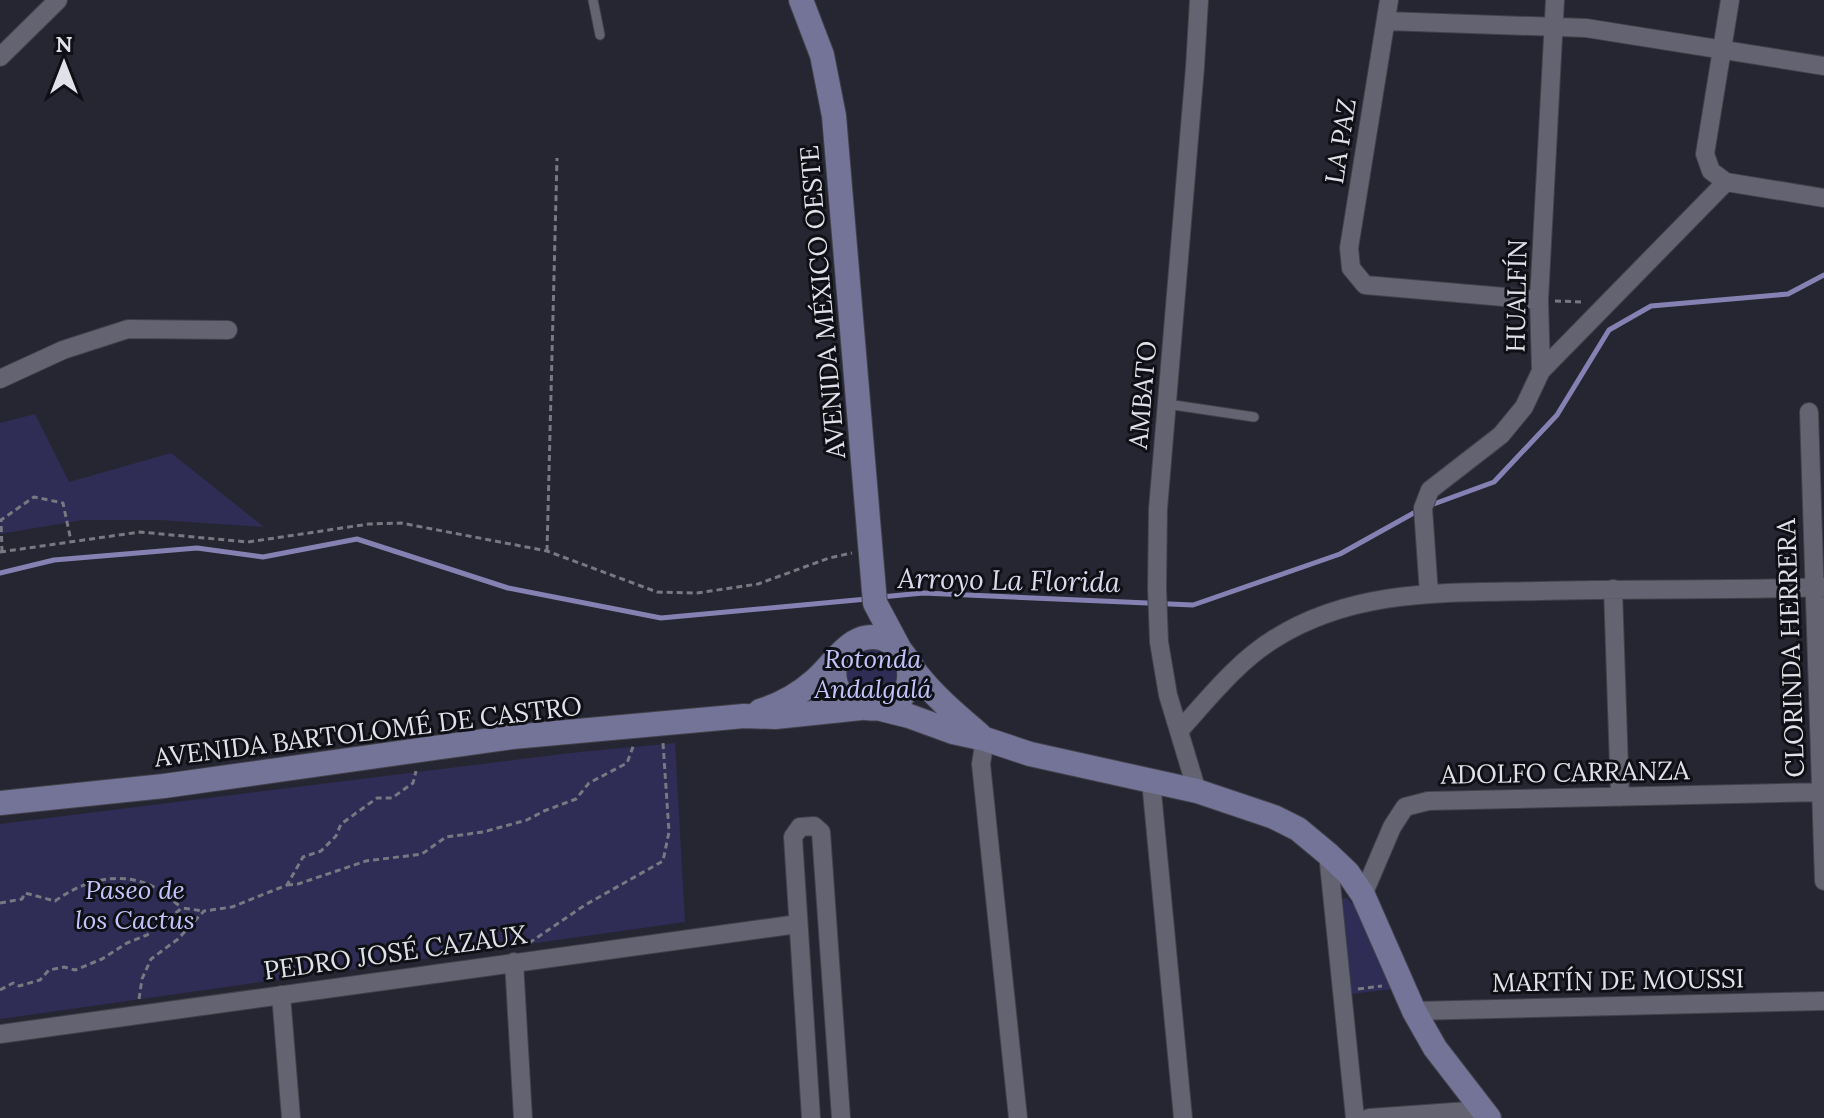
<svg xmlns="http://www.w3.org/2000/svg" width="1824" height="1118" font-family="Lora,serif">
<rect width="100%" height="100%" fill="#262632"/>
<!-- green -->
<path fill="#2f2c56" d="M35,414l34,68 102,-29 93,74 -105,-7h-76l-83,14v-111z
M877,645l22,17 -3,27 -15,11 -26,-6c-18,-32 -9,-38 22,-49z
M675,743l10,179 -685,97v-195l570,-71z
M1347,898l12,13 35,78 -43,5 -9,-91v-4z"/>
<g fill="none" stroke-linecap="round" stroke-linejoin="round">
<!-- stream -->
<path stroke="#8582b3" stroke-width="5" d="M1431,505l63,-23 63,-67 52,-85 42,-24 137,-12 36,-19
M0,573l54,-13 143,-12 66,9 94,-18 151,49 153,30 206,-19
M881,597l42,-4 270,12 147,-51 79,-44"/>
<defs>
<path id="lane" d="M593,0l7,35
M1167,404l87,13"/>
<path id="street" d="M1389,0l-40,248 2,20 14,17 174,15
M1730,0l-25,154 6,17 15,11 98,16
M1386,21l200,7 238,38
M0,57l58,-57
M1541,371l185,-189
M0,379l63,-29 65,-21 100,1
M1809,412l15,469
M1613,589l7,208
M1429,594l-6,-86 7,-18 71,-55 23,-28 17,-36 -2,-71 16,-300
M1179,731c29,-32 58,-69 95,-92 81,-51 173,-46 265,-48 95,-3 190,0 285,-4
M985,739l-4,25 37,354
M1151,781l32,337
M1197,791l-29,-96 -9,-53 -2,-54 1,-79 37,-442 4,-67
M1328,854l27,264
M1363,895l29,-68 13,-20 23,-6 396,-9
M514,962l9,156
M281,995l10,123
M1414,1011l410,-10
M0,1034l798,-110
M811,1118l-18,-281 7,-10 14,-1 7,6 20,286
M1369,1118l113,-8"/>
<path id="secondary" d="M801,0l21,55 12,61 41,487 24,45
M837,658c-21,63 89,71 70,2
M881,709l28,7 44,16 32,7 45,15 167,37 77,26 24,12 30,25 20,19 15,22 51,116 21,37 54,70
M760,711c19,-6 38,-16 54,-30 21,-17 37,-53 70,-42 5,2 11,5 15,10 7,7 12,17 18,25 18,23 41,42 63,61
M0,803l164,-17 348,-49 232,-21 31,1 86,-9"/>
</defs>
<!-- lane casing -->
<use href="#lane" stroke="#41414b" stroke-width="11"/>
<!-- street casing -->
<use href="#street" stroke="#41414b" stroke-width="20"/>
<!-- secondary casing -->
<use href="#secondary" stroke="#41414b" stroke-width="26"/>
<!-- path -->
<path stroke="#787882" stroke-width="3" stroke-dasharray="6 4" stroke-linecap="butt" d="M1555,301l28,1
M547,551l10,-393
M0,552l140,-20 108,10 121,-18 32,-1 146,28 110,41 40,1 61,-9 71,-26 23,-5
M2,552l-1,-32 33,-23 29,6 8,38
M287,885l11,-1 68,-23 56,-7 24,-17 37,-5 44,-12 17,-9 32,-12 13,-16 38,-20 7,-19
M0,903l22,-4 3,-6 30,8c28,-20 62,-30 95,-16 11,5 21,15 31,22
M529,943l56,-38 78,-44 6,-29 -6,-89
M1358,989l24,-3
M0,990l13,-7 6,3 21,-6 9,-10 15,-3 11,3 27,-11 25,-16 20,-8 35,-27 22,3
M139,999l3,-20 9,-20 27,-20 26,-28 28,-4 55,-22 16,-28 18,-6 15,-15 5,-12 36,-26h15l21,-15 3,-12"/>
<!-- lane -->
<use href="#lane" stroke="#636371" stroke-width="9"/>
<!-- street -->
<use href="#street" stroke="#636371" stroke-width="18"/>
<!-- secondary -->
<use href="#secondary" stroke="#747398" stroke-width="24"/>
</g>
<g text-anchor="middle" dominant-baseline="central" stroke-width="6" stroke-linejoin="round" paint-order="stroke">
<!-- street labels -->
<g font-size="26" fill="#e1e1e9" stroke="#0f1015">
<text transform="translate(1340 141) rotate(-81)">LA PAZ</text>
<text transform="translate(1516 296) rotate(-89)">HUALFÍN</text>
<text transform="translate(822 302) rotate(-95)">AVENIDA MÉXICO OESTE</text>
<text transform="translate(1142 395) rotate(-85)">AMBATO</text>
<text transform="translate(1790 648) rotate(-92)">CLORINDA HERRERA</text>
<text transform="translate(368 731) rotate(-7)">AVENIDA BARTOLOMÉ DE CASTRO</text>
<text transform="translate(1565 772) rotate(-1)">ADOLFO CARRANZA</text>
<text transform="translate(395 952) rotate(-8)">PEDRO JOSÉ CAZAUX</text>
<text transform="translate(1618 980) rotate(-1)">MARTÍN DE MOUSSI</text>
</g>
<!-- park labels -->
<g font-size="26" font-style="italic" fill="#c4c4fd" stroke="#0f1015">
<text x="873" y="658">Rotonda<tspan x="873" dy="30">Andalgalá</tspan></text>
<text x="135" y="889">Paseo de<tspan x="135" dy="30">los Cactus</tspan></text>
</g>
<!-- water labels -->
<g font-size="28" font-style="italic" fill="#dadaee" stroke="#0f1015">
<text transform="translate(1009 580) rotate(1)">Arroyo La Florida</text>
</g>
</g>
<!-- north arrow -->
<g transform="translate(64 64)" stroke="#0f1015" stroke-width="6" paint-order="stroke">
<path d="M0-6L14 30L0 20L-14 30Z" fill="#e1e1e9"/>
<text y="-12" font-size="22" font-weight="bold" text-anchor="middle" fill="#e1e1e9">N</text>
</g>
</svg>
